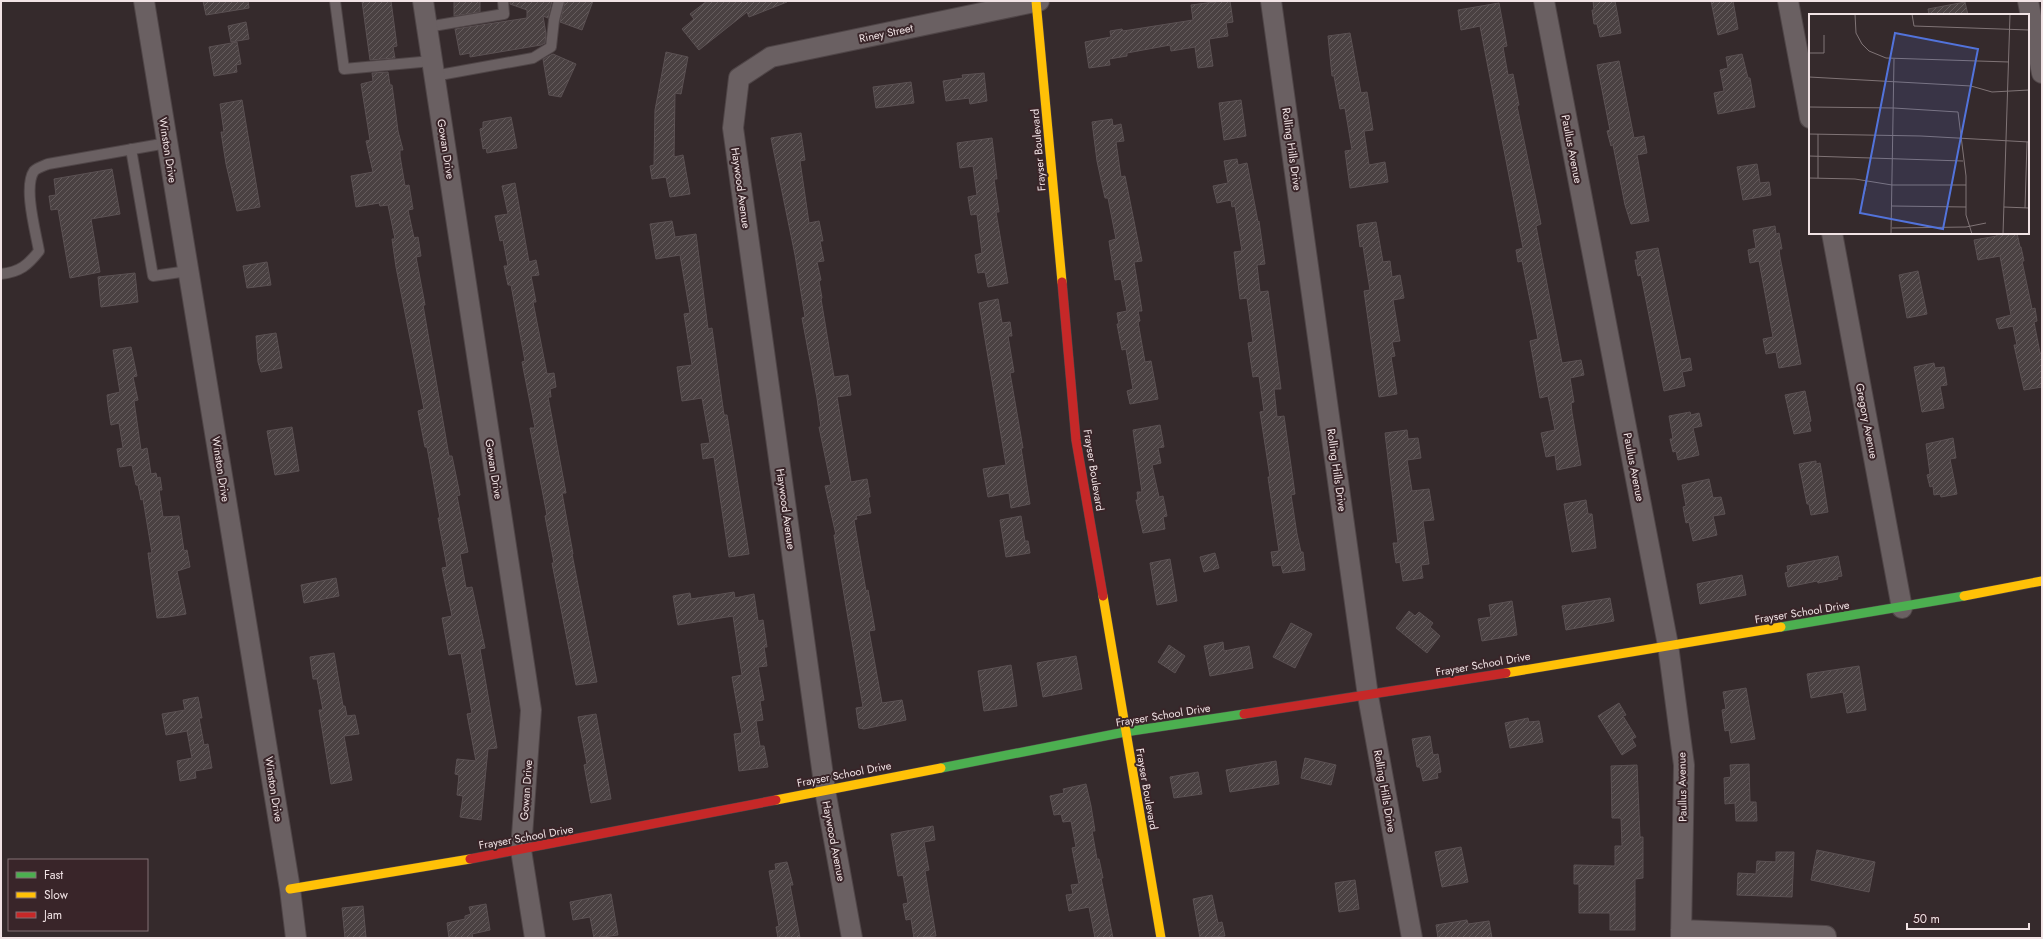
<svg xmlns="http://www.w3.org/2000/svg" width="2043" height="939" font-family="Jost,sans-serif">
<defs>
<pattern id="building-hatch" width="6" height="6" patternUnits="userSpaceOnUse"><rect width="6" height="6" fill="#4a4142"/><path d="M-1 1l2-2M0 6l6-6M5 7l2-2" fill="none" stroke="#655c5d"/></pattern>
</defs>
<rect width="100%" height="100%" fill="#352a2c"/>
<!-- building -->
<path fill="url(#building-hatch)" stroke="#5b5153" d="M203,1h45l1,7 -43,7z
M362,1h29l6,45 -4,1 2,11 -25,2z
M454,1h26v11l-26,4z
M510,1h42l-4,17 -5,-2 3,18 -1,9 -4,2 -71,12v-4l-10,2 -5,-26 72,-11v-8l-17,-6z
M565,1h28l-11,29 -22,-8z
M707,1h79l1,1 -38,15 -2,-5 -48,38 -17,-21 12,-10 -4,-5z
M1222,1h8l3,21 -7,1 2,13 -19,3 4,27 -15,2 -3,-21 -24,4 -1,-6 -43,8v3l-18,3 1,6 -21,3 -4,-26 26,-5 -1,-6 12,-2 1,2 70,-11 -2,-15z
M1593,1h22l6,32 -21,4 -3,-13h-3l-2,-14h2z
M1711,1h22l5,28 -20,6z
M1965,2l3,13h-39l-1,-6z
M1499,3l8,43 -4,1 5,28 5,-1 6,31 -2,1 24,118 -5,2 26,137 19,-3 3,15 -14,3 4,24 -3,1 1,10 9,52 -24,5 -2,-15 -9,2 -5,-24 14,-3 -7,-34 -8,2 -10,-57 8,-2 -16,-78 -4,1 -2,-12 7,-2 -43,-222 -19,4 -3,-20z
M246,22l3,17 -18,3 -3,-16z
M1350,33l11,60 6,-1 6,38 -9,1 5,34 16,-3 3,20 -38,6 -5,-37 7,-1 -7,-42 -5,1 -6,-33h-2l-4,-40z
M237,42l4,22 -5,1 1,7 -23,4 -5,-29z
M666,52l22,5 -7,37 -6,-1 -1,64 9,-2 7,39 -20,3 -4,-20 -14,2 -2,-13 4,-1 1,-55z
M553,54l23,10 -15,33 -12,-2 -6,-36z
M1742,54l6,24h2l5,29 -37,7 -4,-21 10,-2 -4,-21 8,-2 -2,-11z
M1619,61l15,77 10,-2 3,17 -10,2 12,66 -18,3 -6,-19 -12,-60 -2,1 -4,-15 3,-1 -13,-65z
M388,72l2,13h2l6,46 5,19h-3v6l5,30 4,-1 4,24 -5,1 6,28 4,-1 3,19 -5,1 9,48h-2l26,151h3l8,39 -3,1 11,56 -8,2 6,34 6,-1 13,61 -5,1 17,99 -9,1 -7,71 -21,-3 3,-21 -6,-1 2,-20 -4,-1 2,-15 19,2 -9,-47 5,-1 -11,-60 -12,2 -7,-37 10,-2 -10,-48 5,-1 -9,-49h2l-13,-71h-2l-7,-36 6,-2 -28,-142 -4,-28h3l-7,-34 -8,1 -1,-3 -23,4 -2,-13 -3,-18 22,-4 -7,-31 4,-1 -9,-56 12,-3 -1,-8z
M984,73l3,28 -17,3 -1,-6 -23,3 -3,-20 20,-3 -1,-3z
M911,82l3,21 -38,5 -3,-21z
M242,100l18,107 -23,4 -11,-47 -5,-32h3l-4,-28z
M1241,100l5,36 -22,4 -5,-37z
M511,117l6,31 -30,5 -1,-5 -3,1 -3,-20 3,-1v-6z
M1112,119l1,7 8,-2 3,17 -8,1 5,35 4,-1 17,85 -8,1 8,49h-4l2,10 -2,1 7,40 6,-1 7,38 -28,5 -3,-13 6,-2 -7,-40 -4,1 -5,-26h2l-2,-11 10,-2 -6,-32 -6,1 -6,-39 7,-2 -8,-41h-3l-8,-37 -5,-39z
M801,133l4,27 -5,1 9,62 10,-2 4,20h-3l4,20 -7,1 4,18 -2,1 3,17 -1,1 13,78 14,-2 3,20 -14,2 14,85 16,-3 3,18h-2l3,16 -15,3 1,3 -3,1 12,71 2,-1 7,40 -6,1 13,72 20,-3 4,20 -42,9 -5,-1 -3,-20 7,-1 -29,-172h2l-11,-49 6,-1 -12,-58h2l-4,-29 -15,-80 3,-1 -10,-62 -24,-117z
M992,138l5,41h-3l5,33h-3l12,71 -20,4 -3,-15 -7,1 -3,-18 7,-2 -5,-39 -6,1 -3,-18 9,-2 -4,-29 -13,2 -3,-25z
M1237,159l1,6 9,-2 11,59 1,-1 6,43 -8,1 3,27 8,-1 13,98h-7l3,28 7,-1 11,78 -4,1 6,39 4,18h2l2,18 -22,3 -2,-8 -8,1 -2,-14 8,-1 -11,-74h2l-10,-65 4,-1 -5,-35 -6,1 -5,-34 5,-1 -6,-44 -7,1 -6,-47 8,-1 -7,-45 -3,1 -1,-7 -14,3 -4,-17 15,-3 -4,-22z
M1757,164l3,19 9,-1 2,13 -28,5 -6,-33z
M112,169l8,45 -29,5 9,53 -30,6 -12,-69 -7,1 -2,-14 7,-1 -2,-16z
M515,183l14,79 7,-2 3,15 -8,1 5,26h-3l14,72 7,-1 2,14 -6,2 1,8h-3l18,96h-4l11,61h-1l25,128 -21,3 -24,-122h2l-9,-47 2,-1 -17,-87h5l-13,-66 3,-1 -14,-76h-3l-4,-19h4l-5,-26 -3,1 -5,-25 13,-2 -6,-28z
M672,221l3,16 21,-3 12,95 4,-1 12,87h3l22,139 -20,3 -15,-100 -11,2 -2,-15 9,-1 -8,-45 -20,3 -5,-34 15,-2 -8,-51 6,-1 -10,-58 -24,4 -6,-35z
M1376,222l7,40 7,-1 2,16 8,-2 4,23 -11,2 7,41 -8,1 3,14 -4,1 6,37 -18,3 -15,-106 6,-1 -7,-44 -3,1 -3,-22z
M1775,226l1,8 3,-1 3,16h-3l1,8 21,107 -22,4 -3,-16 -10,2 -3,-15 10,-2 -14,-76 -9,2 -2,-13 8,-2 -3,-18z
M1996,233h21l3,14h1l3,14h-2l10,48 3,-1 2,13 -3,1 6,31h2v34l-18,3 -10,-45h3l-4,-19 -14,3 -3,-10 15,-4 -11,-59 -22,4 -4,-20 23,-4z
M1658,248l23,112 9,-2 2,12 -10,2 3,14 -21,5 -23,-116 -3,1 -3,-16h3l-2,-8z
M267,262l4,23 -24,3 -4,-22z
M1918,271l9,43 -20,4 -8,-43z
M135,273l3,29 -37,5 -3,-30z
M998,299l4,24 8,-1 2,14h-4l6,36 -4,1 13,75h-2l9,56 -19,4 -2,-15 -21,4 -5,-28 23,-4 -27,-162z
M276,333l6,35 -21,4 -3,-10 -2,-26z
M131,347l6,29 -4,1 5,23 -4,1 7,49 6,-2 4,26 5,-1 1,5 3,-1 2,13h-3l4,27 16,-1 5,35 3,-1 3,17 -13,4 9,43 -18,3 -11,1 -9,-65h4l-9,-54 -2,1 -3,-15h-2l-4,-20 -12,2 -3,-18 6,-1 -4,-25 -8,2 -3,-20 -1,-10 13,-3 -7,-42z
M1934,363l1,5 9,-1 3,18 -7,1 4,22 -22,4 -8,-45z
M1805,391l6,30 -2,1 2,9 -17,3 -9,-39z
M1690,412l1,3 8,-2 3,13 -9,2 6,27 -21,5 -2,-9 -3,1 -3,-13h3l-4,-23z
M1160,425l4,22 -6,1 3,15 -9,2 7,32 4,-1 4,20 -4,1 2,12 -22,4 -7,-33h2l-1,-8h5l-9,-62z
M292,427l7,44 -24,4 -8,-44z
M1407,430l1,9 10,-1 3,20 -14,2 5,31 17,-2 5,31 -11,1 6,43 -8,1 2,13 -20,3 -3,-19 -4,1 -3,-20h5l-13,-110z
M1953,438l3,20 -6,1 7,35 -16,3 -1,-3 -6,1 -1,-9 -3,1 -3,-12 3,-1 -4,-30z
M1816,461v3l4,-1 2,11 6,38 -17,3 -2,-11h-2l-8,-40z
M1709,479l4,19 8,-1 4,17 -12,2 4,19 -24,6 -4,-19 -3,1 -3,-16 3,-1 -4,-21z
M1586,500l2,14h4l4,34 -24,4 -8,-48z
M1021,516l4,25h3l2,12 -24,4 -6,-37z
M1215,553l4,15 -15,4 -4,-15z
M1838,556l4,20 -5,1 1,2 -20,4 -1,-2 -29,6 -3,-14 3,-1 -1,-6z
M1170,559l7,42 -20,4 -7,-42z
M1742,575l4,20 -46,9 -3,-20z
M336,578l3,18 -35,7 -3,-18z
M734,592l1,6 19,-4 4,27 5,-1 4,27h-3l3,19 -9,1 6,33 -4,1 3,19 -7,1 4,25h4l4,21 -29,4 -5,-37 8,-1 -10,-56 10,-2 -9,-59 -55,9 -5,-29 17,-3 1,6z
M1610,598l4,23 -48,9 -4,-24z
M1512,601l5,34 -35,6 -4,-22 13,-2 -2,-12z
M1409,611l6,5 4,-4 14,11 -3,4 10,9 -13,17 -31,-25z
M1291,623l21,11 -17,34 -22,-11z
M1223,642l1,9 25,-5 4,22 -43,8 -6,-30z
M1169,645l16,11 -10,17 -17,-11z
M334,653l9,53h2l2,10 8,-1 4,19 -15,2 8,44 -21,4 -12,-74h4l-6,-31h-4l-3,-22z
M1076,656l6,33 -39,8 -6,-34z
M1011,665l6,41 -33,5 -6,-40z
M1859,666l7,44 -19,3 -4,-21 -32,6 -4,-24z
M1746,688l9,51 -24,4 -2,-13 -4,1 -3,-21 4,-1 -3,-17z
M198,697l4,21h-3l5,27 4,-1 4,24 -17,3 1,7 -16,3 -3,-20 15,-3 -5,-27 -21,4 -4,-21 23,-4 -2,-10z
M1619,703l7,12 -3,1 13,21 -4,2 4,7 -14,9 -24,-39z
M596,714l15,85 -20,4 -7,-38 3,-1 -9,-47z
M1528,718l1,4 10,-1 4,21 -33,6 -5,-25z
M1430,736l3,19 5,-1 3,18 -4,1 1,5 -15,3 -3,-14h-3l-5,-28z
M1305,758l31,7 -5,20 -30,-7z
M1276,761l3,23 -49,8 -4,-22z
M1749,764l1,38h6l1,19h-21l-1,-18 -10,1 -1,-26 7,-1 -1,-12z
M1637,765l3,72h3v41l-8,1v51h-25v-17h-31v-29h-5v-19l41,1v-20h7l-1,-28h-9l-1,-52z
M1198,772l4,22 -28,4 -4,-21z
M1086,784l5,22 4,25h-3l5,28h2l4,19h-2l12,60h-18l-6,-31 -20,4 -3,-16 7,-1 -2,-9 8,-1 -7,-36 4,-1 -5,-26 -8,1 -2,-8 -7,1 -4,-19 14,-3 -1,-4z
M933,826l2,14 -11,2 5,28 -4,1 11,65 -22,2 -3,-19 -5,1 -3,-16 5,-1 -5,-28 -5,1 -7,-42z
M1461,847l7,35 -26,5 -7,-35z
M1817,850l58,12 -6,30 -58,-12z
M1776,852h18l-2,45 -55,-2 1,-22 18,1 1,-13 19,1z
M787,862l6,23h-3l10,53h-22l-2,-11 3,-1 -10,-55 7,-1 -1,-6z
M1355,880l4,29 -20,3 -4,-29z
M611,894l7,41 -24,3 -4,-21 -17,3 -3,-18z
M1212,895l6,28 4,-1 3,14 -25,2 -7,-39z
M486,904l4,26 -18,4 1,4h-24l-2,-15 18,-4v-3l6,-2 -2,-7z
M363,906l3,31 -21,1 -3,-30z
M1467,920l1,4 21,-3 3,17h-54l-2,-13z"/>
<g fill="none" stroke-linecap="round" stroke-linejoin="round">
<defs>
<path id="lane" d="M335,1l9,68 88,-8
M427,27l77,-13 -1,-13
M434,76l99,-18 18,-11 3,-27 5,-19
M131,149l22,127 35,-5
M1,274c19,-2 27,-9 38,-23 -3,-18 -16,-64 -5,-80 3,-3 9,-5 14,-7l119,-21"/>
<path id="street" d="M144,1l146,888 6,49
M423,1l108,709 -10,140 14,88
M1271,1l97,695 44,242
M1544,1l124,644 16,120 -3,173
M1788,1l22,117
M2028,1l14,72
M1832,233l70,375
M1681,930l145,6
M852,938l-27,-148 -92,-662 6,-50 32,-21 268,-56"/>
<path id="fast" d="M1781,627l183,-31
M941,768l184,-36 119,-18"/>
<path id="slow" d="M1036,1l26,281
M1103,596l58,342
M1964,596l78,-15
M1506,673l275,-46
M776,800l165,-32
M290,889l180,-30"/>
<path id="jam" d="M1062,282l14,158 27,156
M1244,714l262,-41
M470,859l306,-59"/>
</defs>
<!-- lane casing -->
<use href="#lane" stroke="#4f4547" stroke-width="12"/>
<!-- street casing -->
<use href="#street" stroke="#4f4547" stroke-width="22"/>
<!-- fast casing -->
<use href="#fast" stroke="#4f4547" stroke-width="10"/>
<!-- slow casing -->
<use href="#slow" stroke="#4f4547" stroke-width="10"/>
<!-- jam casing -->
<use href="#jam" stroke="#4f4547" stroke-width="10"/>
<!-- lane -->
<use href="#lane" stroke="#6a6062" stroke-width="10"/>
<!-- street -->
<use href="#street" stroke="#6a6062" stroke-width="20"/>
<!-- fast -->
<use href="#fast" stroke="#4caf50" stroke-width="9"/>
<!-- slow -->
<use href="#slow" stroke="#ffc107" stroke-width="9"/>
<!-- jam -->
<use href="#jam" stroke="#c62828" stroke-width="9"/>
</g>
<g text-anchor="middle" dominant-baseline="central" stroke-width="4" stroke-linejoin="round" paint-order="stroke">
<!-- street labels -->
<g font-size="11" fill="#f1e3e5" stroke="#392529">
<text transform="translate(886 33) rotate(-12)">Riney Street</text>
<text transform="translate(446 149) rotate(81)">Gowan Drive</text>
<text transform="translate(1292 149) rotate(82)">Rolling Hills Drive</text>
<text transform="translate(1572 149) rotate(79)">Paullus Avenue</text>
<text transform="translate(168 150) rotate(81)">Winston Drive</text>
<text transform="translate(1038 150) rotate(-95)">Frayser Boulevard</text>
<text transform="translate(741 188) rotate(82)">Haywood Avenue</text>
<text transform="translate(1867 421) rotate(79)">Gregory Avenue</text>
<text transform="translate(1634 467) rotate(79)">Paullus Avenue</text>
<text transform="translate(221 469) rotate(81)">Winston Drive</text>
<text transform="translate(494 469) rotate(81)">Gowan Drive</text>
<text transform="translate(1094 470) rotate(81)">Frayser Boulevard</text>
<text transform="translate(1337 470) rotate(82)">Rolling Hills Drive</text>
<text transform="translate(786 509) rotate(82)">Haywood Avenue</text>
<text transform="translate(1802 612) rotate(-9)">Frayser School Drive</text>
<text transform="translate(1483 664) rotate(-10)">Frayser School Drive</text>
<text transform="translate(1163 715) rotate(-9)">Frayser School Drive</text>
<text transform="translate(844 774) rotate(-11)">Frayser School Drive</text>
<text transform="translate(1682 787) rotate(-91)">Paullus Avenue</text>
<text transform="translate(274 789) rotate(81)">Winston Drive</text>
<text transform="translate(1147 789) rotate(80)">Frayser Boulevard</text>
<text transform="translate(526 790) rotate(-86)">Gowan Drive</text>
<text transform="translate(1385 791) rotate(80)">Rolling Hills Drive</text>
<text transform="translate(526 837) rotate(-10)">Frayser School Drive</text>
<text transform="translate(834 841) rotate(79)">Haywood Avenue</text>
</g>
</g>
<!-- overview -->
<g transform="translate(1809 14)">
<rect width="220" height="220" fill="#352a2c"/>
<path fill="none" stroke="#807476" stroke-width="1" d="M46,0l1,19 6,11 7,7 17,7 123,4M103,0l2,12 115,4M0,39h15v-18M0,63l162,9 21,6 37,-2M0,93l85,1 64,4 8,64v39l6,19M0,120l112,2 108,6M0,142l154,5M0,164l46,1 37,6h74M9,164v-44M55,180l3,-13M83,192l74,1M195,193l25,1M216,194l2,-66M83,214l74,-1 20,-4M82,220l3,-175M194,220l7,-220"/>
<path fill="#5273db" fill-opacity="0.15" stroke="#5273db" stroke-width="2" d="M86,19l83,16 -35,180 -83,-16z"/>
<rect width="220" height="220" fill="none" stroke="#f1e3e5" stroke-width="2"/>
</g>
<!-- border -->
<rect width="2043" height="939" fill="none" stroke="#f1e3e5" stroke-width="4"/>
<!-- legend -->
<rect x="8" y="859" width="140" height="72" fill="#392529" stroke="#837174"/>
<rect x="16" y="872" width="20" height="6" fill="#4caf50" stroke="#837174"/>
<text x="44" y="879" font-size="12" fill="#f1e3e5">Fast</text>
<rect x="16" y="892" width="20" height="6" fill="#ffc107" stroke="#837174"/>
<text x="44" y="899" font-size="12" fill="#f1e3e5">Slow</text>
<rect x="16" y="912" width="20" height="6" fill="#c62828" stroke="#837174"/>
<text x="44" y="919" font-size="12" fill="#f1e3e5">Jam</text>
<!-- scale -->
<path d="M1907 923v6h122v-6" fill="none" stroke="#f1e3e5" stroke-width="2"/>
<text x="1913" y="923" font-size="12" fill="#f1e3e5" stroke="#392529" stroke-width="3" paint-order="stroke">50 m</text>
</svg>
